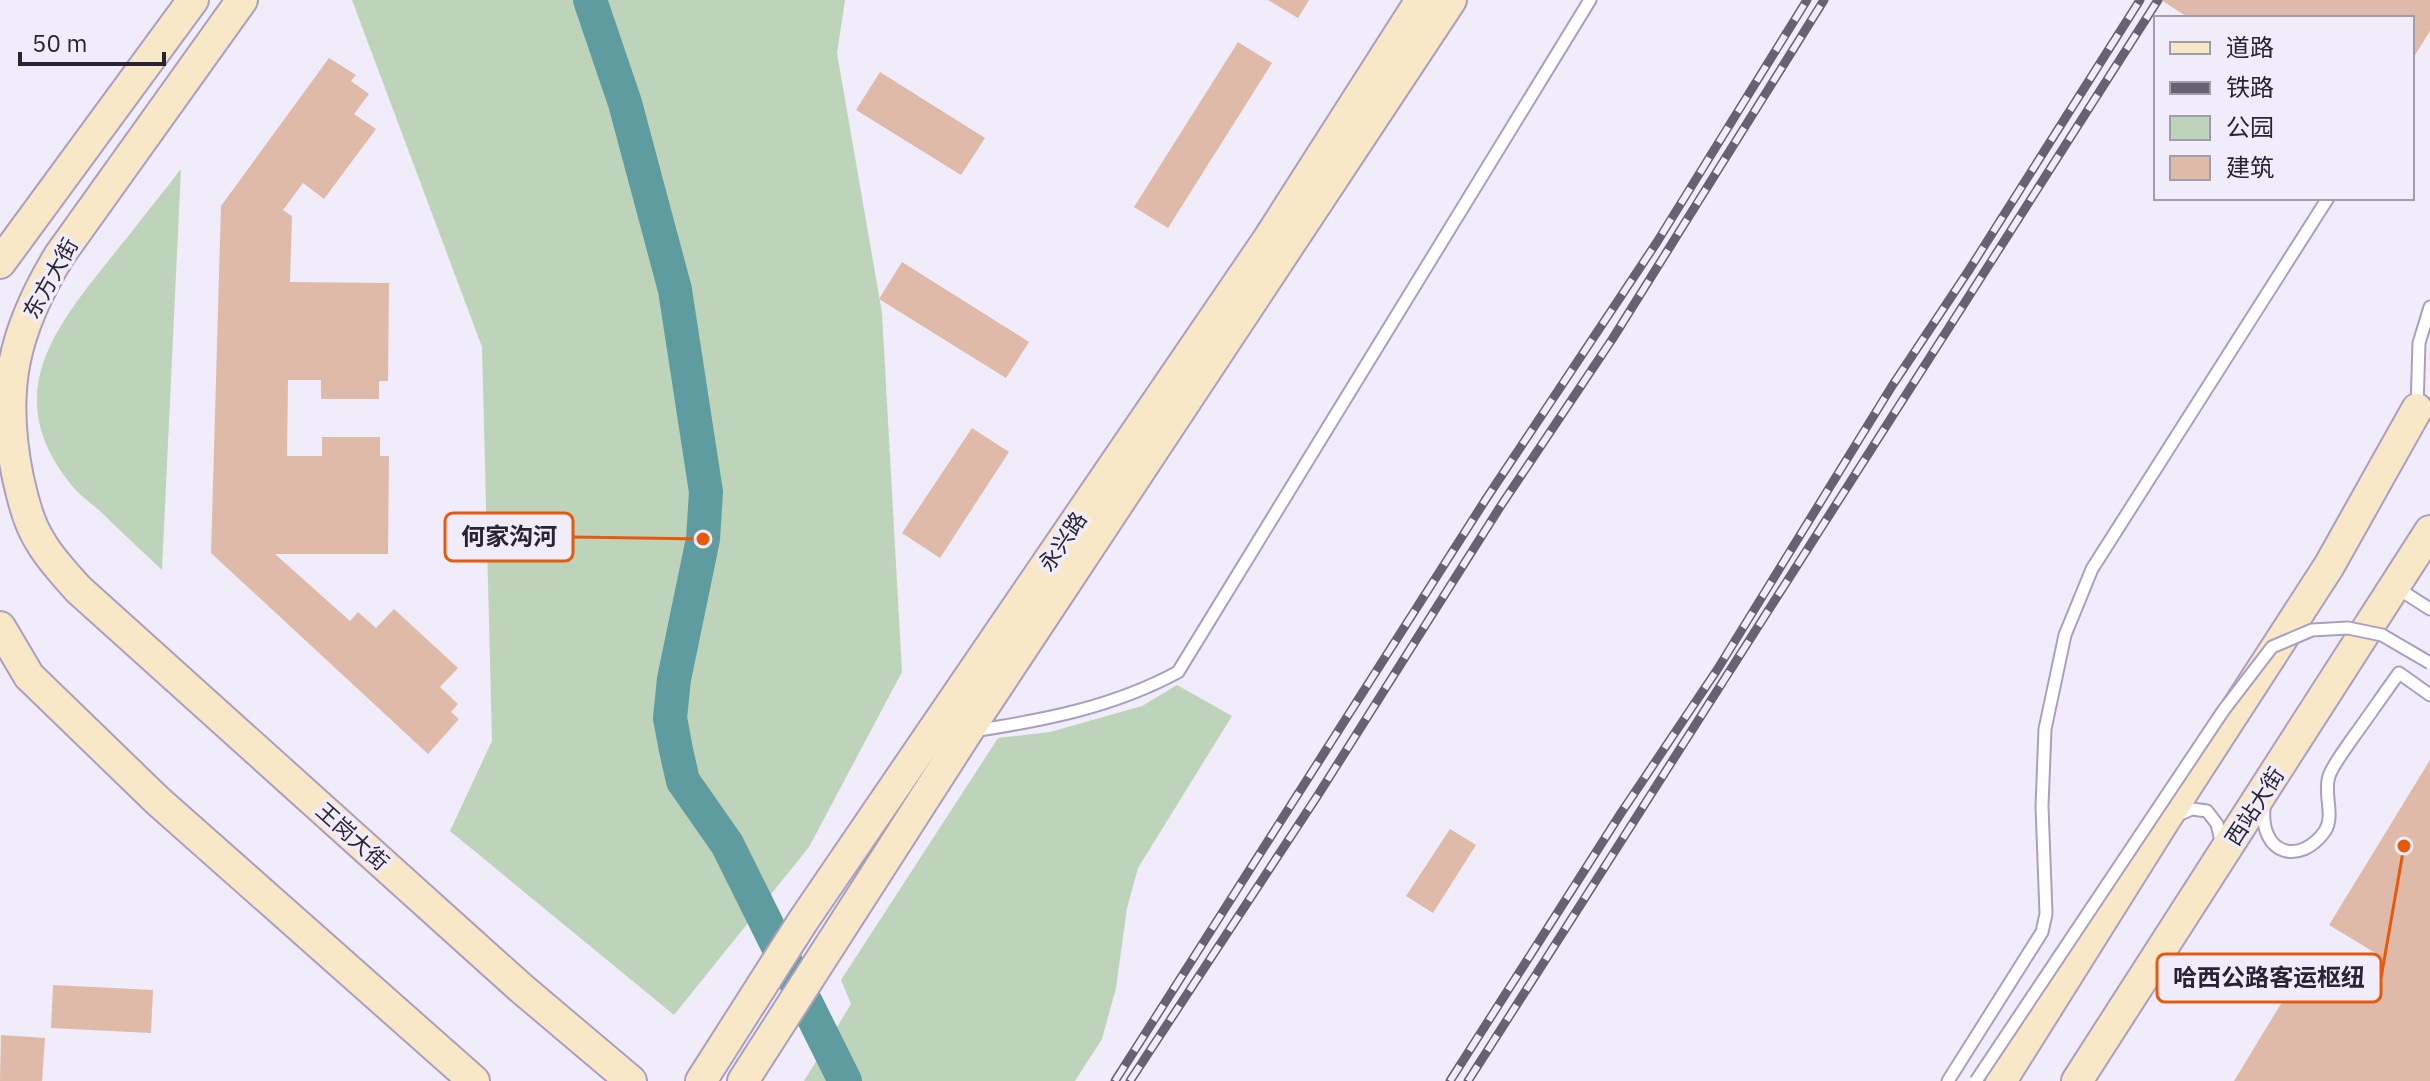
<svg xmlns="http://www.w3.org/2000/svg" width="2430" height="1081" font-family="'IBM Plex Sans','Noto Sans SC',sans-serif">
<rect width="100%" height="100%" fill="#f1ecfa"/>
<!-- green -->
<path fill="#bdd4bb" d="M352,0h493l-8,53 45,260 20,359 -93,175 -135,168 -224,-184 42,-90 -10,-394z
M181,169l-19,401c-21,-20 -42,-39 -62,-59 -11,-9 -23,-18 -31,-29 -67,-86 -17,-151 40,-222 24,-30 48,-60 72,-91z
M1177,685l55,31 -94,152 -11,40 -11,80 -14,51 -27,42h-271l47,-77 -10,-24 157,-242 52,-6 92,-26z"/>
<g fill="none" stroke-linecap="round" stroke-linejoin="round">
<!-- river -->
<path stroke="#5f9ca0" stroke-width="34" d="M590,0l35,103 50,187 31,202 -3,47 -29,140 -4,39 6,32 7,31 44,63 118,237"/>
</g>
<!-- building -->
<path fill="#dfbaa9" d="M1268,0h41l-11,18z
M2161,0h269v31l-18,29v-42h-223z
M1238,42l34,21 -104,165 -34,-21z
M329,58l27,17 -5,6 18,13 -15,20 22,15 -52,70 -21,-16 -20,27 9,6 -2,66 99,1 -1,98h-9v18h-58v-19h-33l-1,76h35v-19h58v19h9l-1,98h-113l75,67 8,-9 18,16 18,-19 64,59 -18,19 18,17 -7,8 8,7 -31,35 -217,-201 10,-347z
M880,72l105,66 -24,37 -105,-65z
M902,262l127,80 -23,36 -127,-79z
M972,428l37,24 -69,106 -38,-25z
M2430,760v321h-196l73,-120 48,29 22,-36 -48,-29z
M1450,829l26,16 -43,68 -27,-17z
M53,985l100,5 -2,43 -100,-5z
M1,1035l44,3 -3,43h-42z"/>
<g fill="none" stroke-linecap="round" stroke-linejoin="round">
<defs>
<path id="service" d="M2417,408l2,-65 11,-36
M2397,588l33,21
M973,731c72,-11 140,-24 205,-59l412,-672
M2264,808c-4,47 36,58 61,23 10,-16 -2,-37 4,-55 5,-13 15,-25 23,-37 16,-22 31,-44 47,-66l31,22
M2176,816l16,-7 15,2 10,13 5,21
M1948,1081l94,-149 4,-18 -4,-108 3,-77 20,-94 27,-66 236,-371"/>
<path id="secondary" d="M242,0l-183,256c-46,76 -59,134 -41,222 5,21 10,44 22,63 10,18 25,33 38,48l443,399 110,93
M0,263l193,-263
M0,627l29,49 129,125 316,280
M701,1081l102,-160 466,-683 152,-238
M743,1081l224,-349 484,-732
M2001,1081l163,-260 165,-255 88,-157
M2077,1081l353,-550"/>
</defs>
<!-- service casing -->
<use href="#service" stroke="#ab9fc0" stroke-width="15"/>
<!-- secondary casing -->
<use href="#secondary" stroke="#ab9fc0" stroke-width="34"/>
<!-- service -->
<use href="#service" stroke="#fff" stroke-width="11"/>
<!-- secondary -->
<use href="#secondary" stroke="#f9e8c8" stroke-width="30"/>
<defs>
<path id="rail" d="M1115,1081l371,-582 171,-257 150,-242
M1130,1081l188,-286 182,-288 113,-169 211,-338
M1450,1081l171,-268 96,-143 175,-284 77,-116 171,-270
M1468,1081l690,-1081"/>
</defs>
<!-- rail casing -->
<use href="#rail" stroke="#67626f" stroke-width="9"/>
<!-- rail -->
<use href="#rail" stroke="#f1ecfa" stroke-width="6" stroke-dasharray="18" stroke-linecap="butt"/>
<defs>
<path id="service-bridge" d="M1976,1081l247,-370 49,-64 40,-17 36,-2 34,7 48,28"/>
</defs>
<!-- service-bridge casing -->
<use href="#service-bridge" stroke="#ab9fc0" stroke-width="15" stroke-linecap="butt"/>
<!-- service-bridge -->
<use href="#service-bridge" stroke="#fff" stroke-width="11"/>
</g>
<g text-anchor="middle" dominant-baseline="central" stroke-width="7" stroke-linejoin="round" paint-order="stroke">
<!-- street labels -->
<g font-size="22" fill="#292431" stroke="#f1ecfa">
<text transform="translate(50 278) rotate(-61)">东方大街</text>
<text transform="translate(1062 541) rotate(-56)">永兴路</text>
<text transform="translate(2254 806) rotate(-57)">西站大街</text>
<text transform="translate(353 836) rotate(42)">王岗大街</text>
</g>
</g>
<!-- callouts -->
<path fill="none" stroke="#e8590c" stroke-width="3" d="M703 539L573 537M2404 846L2381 978"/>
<g fill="#e8590c" stroke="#f1ecfa" stroke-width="3">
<circle cx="703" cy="539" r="8"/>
<circle cx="2404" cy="846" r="8"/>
</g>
<g fill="#f1ecfa" stroke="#e8590c" stroke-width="3">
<rect x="445" y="513" width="128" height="48" rx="8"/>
<rect x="2157" y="954" width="224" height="48" rx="8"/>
</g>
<g font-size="24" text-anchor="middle" font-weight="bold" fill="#292431">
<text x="509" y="545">何家沟河</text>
<text x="2269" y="986">哈西公路客运枢纽</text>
</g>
<!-- legend -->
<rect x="2154" y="16" width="260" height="184" fill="#f1ecfa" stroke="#a19caa" stroke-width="2"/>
<rect x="2170" y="42" width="40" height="12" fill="#f9e8c8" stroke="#a19caa" stroke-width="2"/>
<text x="2226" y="56" font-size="24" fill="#292431">道路</text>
<rect x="2170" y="82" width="40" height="12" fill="#67626f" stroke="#a19caa" stroke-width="2"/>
<text x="2226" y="96" font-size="24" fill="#292431">铁路</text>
<rect x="2170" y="116" width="40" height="24" fill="#bdd4bb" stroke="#a19caa" stroke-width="2"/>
<text x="2226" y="136" font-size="24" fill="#292431">公园</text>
<rect x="2170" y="156" width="40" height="24" fill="#dfbaa9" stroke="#a19caa" stroke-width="2"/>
<text x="2226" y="176" font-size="24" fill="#292431">建筑</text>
<!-- scale -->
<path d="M20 52v12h144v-12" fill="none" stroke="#292431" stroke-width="4"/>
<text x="32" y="52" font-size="24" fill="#292431" stroke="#f1ecfa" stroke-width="6" paint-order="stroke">50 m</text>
</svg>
